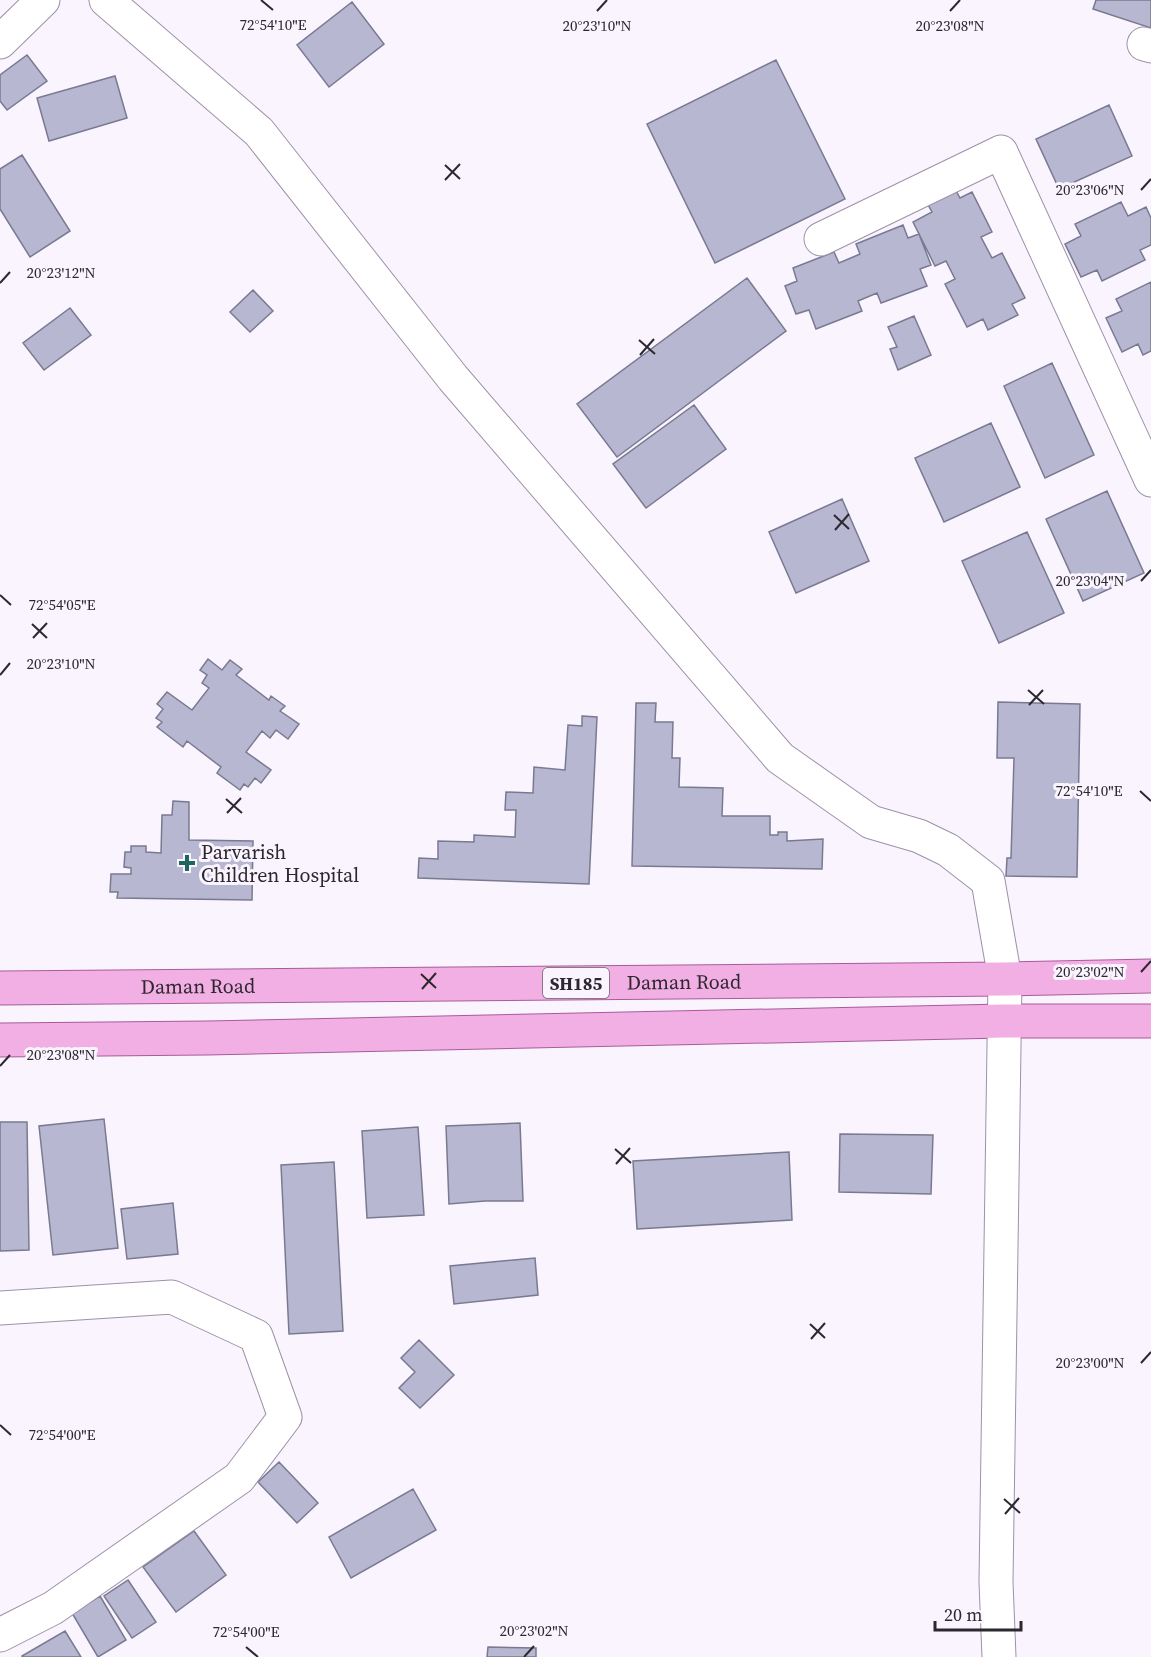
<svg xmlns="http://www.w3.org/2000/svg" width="1151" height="1657" font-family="'Source Serif 4',serif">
<rect width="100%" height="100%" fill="#faf4fe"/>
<!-- building -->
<path fill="#b7b7d1" stroke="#797991" stroke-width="1.5" d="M1096,0h55v28l-58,-19z
M352,2l32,42 -55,43 -32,-42z
M27,55l20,26 -40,29 -7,-9v-26z
M776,60l69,139 -130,64 -68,-139z
M115,76l12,42 -78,23 -12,-43z
M1109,105l23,51 -73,33 -23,-50z
M22,155l48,76 -40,26 -30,-48v-40z
M954,187l6,11 12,-6 20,40 -11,5 11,21 10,-5 23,45 -13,6 6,11 -30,15 -5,-11 -16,8 -22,-43 10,-5 -9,-18 -11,5 -22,-44 19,-10 -6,-11z
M1121,202l7,14 18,-9 5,11v27l-11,5 5,10 -43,21 -5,-11 -16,7 -16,-33 16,-8 -6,-12z
M903,225l5,13 11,-4 12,31 -11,4 7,17 -46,17 -4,-10 -19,8 4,10 -46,18 -7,-19 -13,4 -11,-28 12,-5 -4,-13 41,-16 5,11 21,-9 -4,-10z
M747,278l39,53 -169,126 -40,-53z
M1151,282v69l-8,4 -5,-11 -16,8 -16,-34 16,-7 -6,-12z
M253,290l20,21 -23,21 -20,-20z
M70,308l21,27 -47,35 -21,-27z
M914,316l17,39 -33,15 -8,-21 7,-2 -9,-20z
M1052,363l42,92 -49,23 -41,-92z
M694,405l32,44 -80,59 -33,-44z
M991,423l29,64 -76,35 -29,-64z
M1107,491l37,82 -61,28 -37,-82z
M842,499l27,62 -73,32 -27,-61z
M1027,532l37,81 -65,30 -37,-82z
M208,659l14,11 8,-10 12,9 -6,6 33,25 2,-4 14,10 -5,5 19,13 -11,15 -12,-9 -6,8 -8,-7 -16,21 25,18 -10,13 -6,-5 -7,9 -4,-3 -4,6 -23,-17 4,-6 -34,-26 -4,6 -26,-20 5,-5 -6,-4 7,-9 -6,-5 10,-12 25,18 17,-22 -7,-5 5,-8 -7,-5z
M998,702l82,2 -3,173 -71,-1 1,-18h4l3,-100h-17z
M636,703h20l-1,19h18l-1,36h8l-1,29 44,1 -1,28h48v19h8v-3h9v9l36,-2 -1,30 -190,-3z
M582,716l15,1 -8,167 -171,-6 1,-20 19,1v-18l36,1v-7l41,2 1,-27h-11l1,-18 27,1 1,-26 31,3 3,-45 14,1z
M173,801l16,1v38l64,1 -1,59 -135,-2 1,-6h-8l1,-18h20v-6l-7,-1 1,-15h6v-6h15v6l15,1 1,-38h10z
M104,1119l14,129 -65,7 -14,-129z
M0,1122h27l2,128 -29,1z
M520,1123l3,78h-38l-36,3 -3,-78z
M418,1127l6,88 -57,3 -5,-87z
M840,1134l93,1 -2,59 -92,-2z
M789,1152l3,68 -155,9 -4,-68z
M334,1162l9,169 -54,3 -8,-169z
M173,1203l5,51 -51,5 -6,-50z
M535,1258l3,37 -84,9 -4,-38z
M419,1340l35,35 -34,33 -21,-20 16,-16 -14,-14z
M279,1462l39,41 -21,20 -39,-41z
M413,1489l23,41 -85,48 -22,-41z
M194,1531l32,44 -50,37 -33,-45z
M128,1580l28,42 -24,16 -28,-42z
M100,1596l26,44 -28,17 -26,-44z
M65,1631l16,26h-59v-1z
M488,1647l48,1v9h-49z"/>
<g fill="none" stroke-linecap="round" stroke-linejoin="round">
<defs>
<path id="minor" d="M106,0l153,132 194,246 327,380 91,64 48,14 29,14 40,31 17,98 -9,603 3,75
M0,42l43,-42
M1144,44l7,2
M821,239l180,-87 150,328
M0,1308l172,-11 84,39 29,81 -46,61 -186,130 -53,27"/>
<g id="major">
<path id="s1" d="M0,988l1005,-9 146,-3"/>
<path d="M0,1040l207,-2 797,-17h147"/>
</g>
</defs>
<!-- minor casing -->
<use href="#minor" stroke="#9e91a8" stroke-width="35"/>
<!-- major casing -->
<use href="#major" stroke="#a75c99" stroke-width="35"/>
<!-- minor -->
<use href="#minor" stroke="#fff" stroke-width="33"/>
<!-- major -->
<use href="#major" stroke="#f2afe3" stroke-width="33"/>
</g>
<!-- ticks -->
<path fill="none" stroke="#2d2730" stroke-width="2" d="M261,0l12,10M597,11l10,-11M950,11l10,-11M445,165l15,14M445,180l15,-16M1141,190l10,-11M0,283l10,-11M639,340l16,14M640,355l14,-16M834,515l15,14M835,530l14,-16M1141,581l10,-11M0,595l11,10M32,624l15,14M33,638l14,-15M0,675l10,-12M1028,690l16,14M1029,705l14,-15M1140,791l11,10M226,799l16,14M227,813l14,-15M1141,972l10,-11M421,974l15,14M422,989l14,-16M0,1066l10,-11M615,1149l16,14M616,1164l14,-16M810,1324l15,14M811,1339l14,-16M1141,1363l10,-11M0,1425l11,10M1004,1499l16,14M1005,1514l14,-16M246,1647l12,10M524,1657l10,-11"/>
<!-- markers -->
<path fill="#1c665e" stroke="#faf4fe" stroke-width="2" d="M184 854h6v6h6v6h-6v6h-6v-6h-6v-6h6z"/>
<g text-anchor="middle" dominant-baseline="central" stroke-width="6" stroke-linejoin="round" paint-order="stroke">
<!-- shield labels -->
<rect fill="#faf4fe" stroke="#6a646e" stroke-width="1.5" x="543" y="968" width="66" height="30" rx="4.5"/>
<g font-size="18" font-weight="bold" fill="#2d2730">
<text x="576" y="983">SH185</text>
</g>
<!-- poi labels -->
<g font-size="20" fill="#2d2730" stroke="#faf4fe" text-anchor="start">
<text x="201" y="852">Parvarish<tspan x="201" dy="23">Children Hospital</tspan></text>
</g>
<!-- street labels -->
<g font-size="20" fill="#2d2730" stroke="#faf4fe">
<text stroke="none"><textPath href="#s1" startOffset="684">Daman Road</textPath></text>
<text stroke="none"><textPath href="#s1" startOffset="198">Daman Road</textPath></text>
</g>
</g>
<g font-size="15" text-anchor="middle" fill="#2d2730" stroke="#faf4fe" stroke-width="6" stroke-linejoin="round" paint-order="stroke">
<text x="273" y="30">72°54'10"E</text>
<text x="597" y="31">20°23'10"N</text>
<text x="950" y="31">20°23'08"N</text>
<text x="1090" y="195">20°23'06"N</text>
<text x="61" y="278">20°23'12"N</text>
<text x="1090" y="586">20°23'04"N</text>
<text x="62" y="610">72°54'05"E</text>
<text x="61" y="669">20°23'10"N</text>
<text x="1089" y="796">72°54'10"E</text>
<text x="1090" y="977">20°23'02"N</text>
<text x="61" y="1060">20°23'08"N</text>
<text x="1090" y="1368">20°23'00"N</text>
<text x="62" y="1440">72°54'00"E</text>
<text x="534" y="1636">20°23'02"N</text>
<text x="246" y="1637">72°54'00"E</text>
</g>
<!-- scale -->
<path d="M935 1621v9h86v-9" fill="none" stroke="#2d2730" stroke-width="3"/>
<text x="944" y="1621" font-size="18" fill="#2d2730" stroke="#faf4fe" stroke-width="4.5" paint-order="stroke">20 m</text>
</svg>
